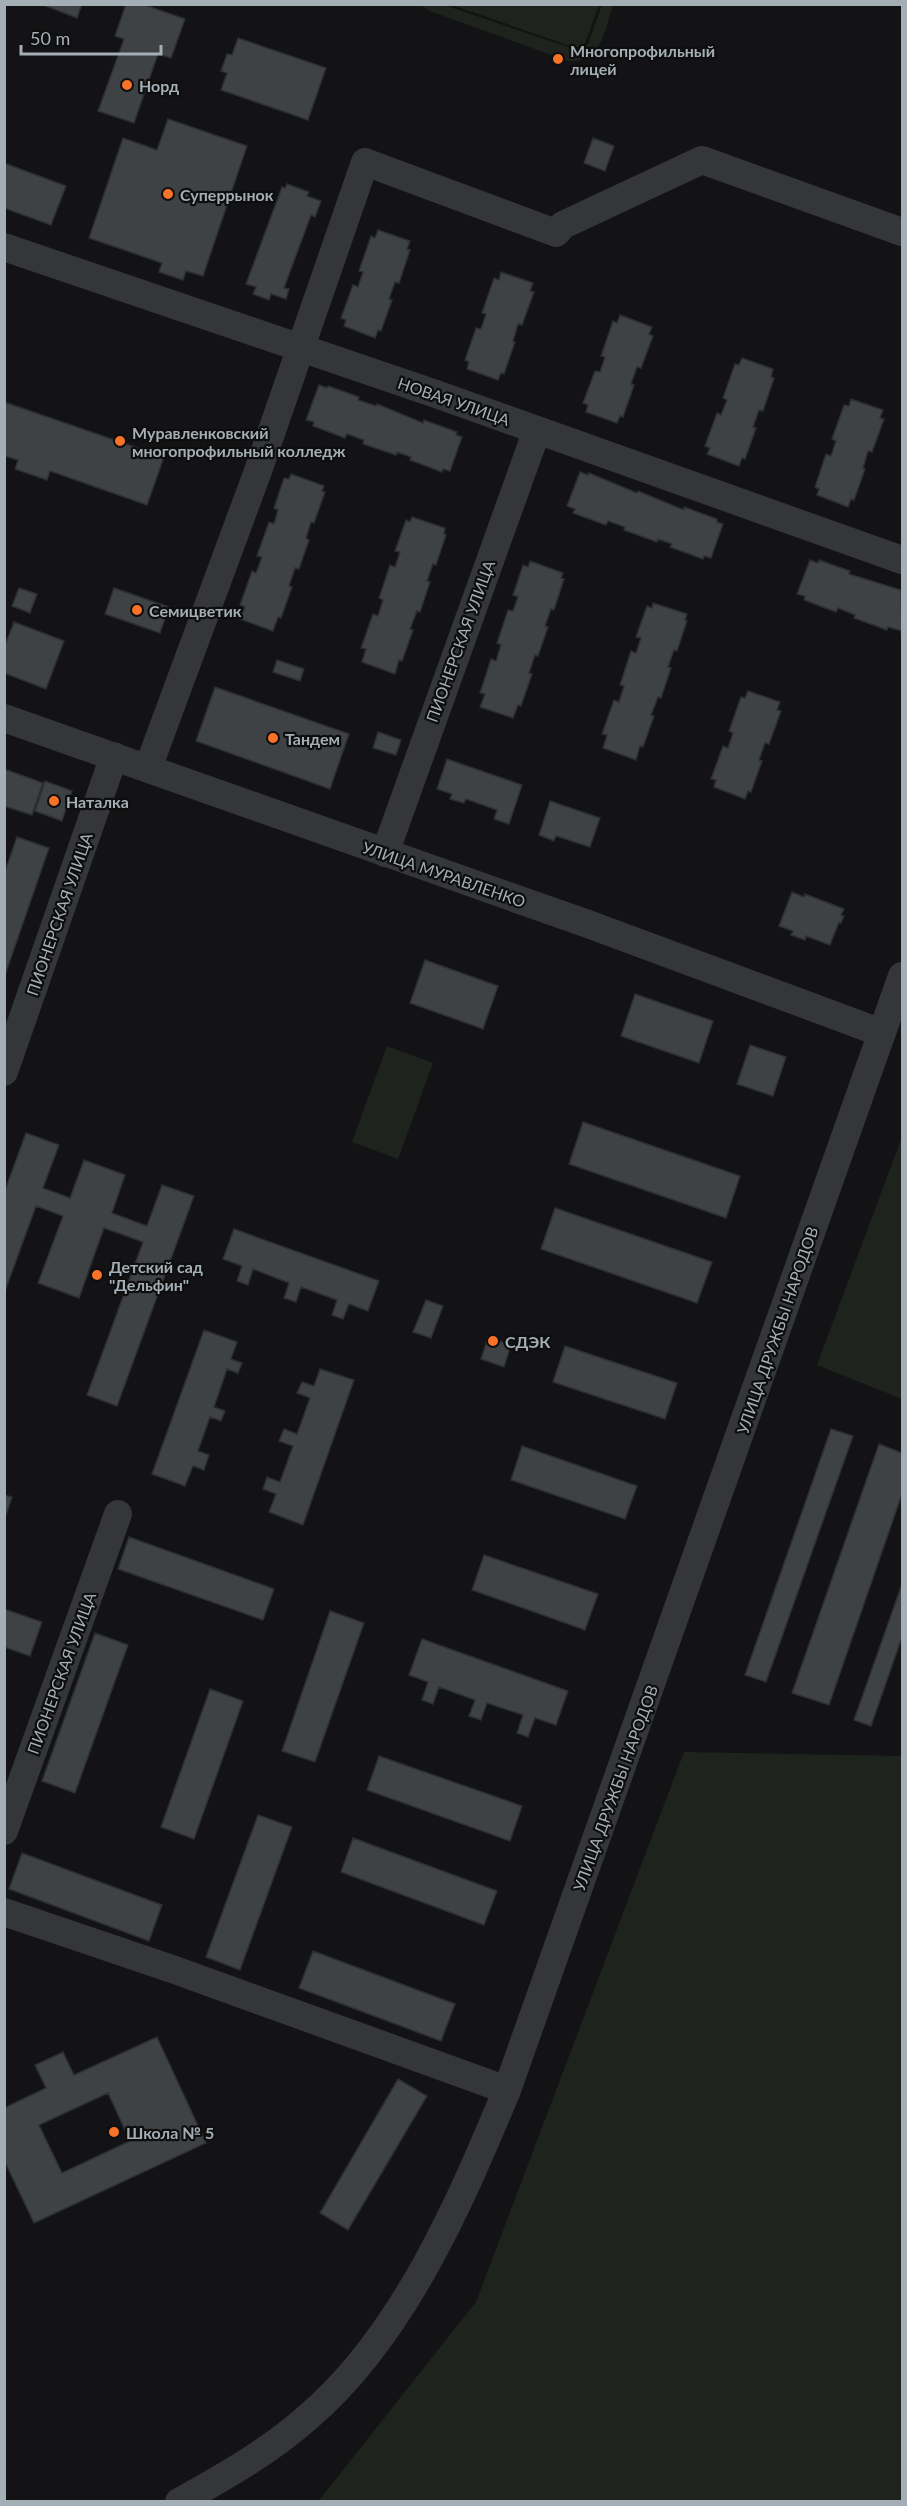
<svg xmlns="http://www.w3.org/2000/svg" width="907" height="2506" font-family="Lato,sans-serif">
<rect width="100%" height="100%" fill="#131315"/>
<!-- green -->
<path fill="#1e241d" d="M420,5h24l133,45 11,-6 14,-39h11c-8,25 -12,59 -45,56l-138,-50z
M452,5h147l-14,38 -9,5z
M387,1046l46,17 -35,96 -46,-17z
M902,1137v262l-85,-34z
M684,1752l217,4 1,-4v749h-586l4,-2 156,-197z"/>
<!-- building -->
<path fill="#3f4245" stroke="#2d2e31" stroke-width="1.5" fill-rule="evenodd" d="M41,4h41l-5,14z
M126,4h16l43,15 -14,39 -13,-4 -24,69 -36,-12 26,-72 -9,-3z
M238,38l88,30 -18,52 -87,-30 6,-17 -6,-2 6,-17 5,1z
M168,119l79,27 -44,130 -17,-5 -3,9 -24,-8 3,-9 -73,-25 34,-100 34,12z
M593,138l21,8 -9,25 -21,-8z
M4,163l62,23 -15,39 -47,-17z
M287,184l22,8 -2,4 14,5 -6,16 -4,-2 -27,73 5,1 -3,10 -15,-5 -2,6 -16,-6 3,-7 -10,-3 36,-97 3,1z
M378,230l32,11 -3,8 3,1 -11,33 -4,-1 -6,17 3,1 -11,31 -3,-1 -3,8 -31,-12 2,-6 -5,-2 12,-33 5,2 5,-15 -4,-1 12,-35 4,2z
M501,272l32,11 -3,8 4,1 -12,33 -4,-1 -5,17 2,1 -11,32 -3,-1 -3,7 -31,-11 2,-7 -4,-2 11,-32 5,1 5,-15 -4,-1 12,-35 5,2z
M620,315l32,12 -3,7 4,2 -12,32 -4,-1 -6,17 3,1 -11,32 -3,-1 -3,7 -31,-11 2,-7 -5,-2 12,-32 5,1 5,-15 -4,-1 12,-35 4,2z
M742,358l31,11 -2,8 3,1 -11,33 -4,-1 -6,17 3,1 -11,31 -3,-1 -3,8 -32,-12 3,-6 -5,-2 12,-33 4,2 6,-15 -4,-2 12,-34 4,1z
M319,385l8,3 1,-2 31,11 -1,3 18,6 1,-2 46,19 1,-3 33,12 -1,3 6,2 -12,34 -7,-2 -1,3 -32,-12 1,-3 -14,-5 -1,3 -33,-11 1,-4 -17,-6 -2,4 -32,-12 1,-4 -8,-2z
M851,399l32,11 -3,8 4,1 -12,33 -4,-1 -5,17 2,1 -11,31 -3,-1 -3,8 -31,-12 2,-6 -4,-2 11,-33 5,2 5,-15 -4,-2 12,-34 5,1z
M4,402l160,55 -17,48 -97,-34 -3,9 -32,-11 3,-9 -14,-4z
M580,472l8,3 1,-2 48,20 1,-2 46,19v-3l33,12v3l6,2 -12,34 -7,-2 -1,3 -33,-12 2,-3 -14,-5 -1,3 -33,-12 1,-3 -17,-6 -2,4 -33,-12 2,-4 -8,-3z
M291,474l33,12 -2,5 3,1 -11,31 -3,-1 -5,16 3,2 -10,29 -4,-1 -6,18 3,1 -11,31 -3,-1 -5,14 -33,-12 5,-12 -5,-2 12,-34 4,2 6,-16 -5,-1 12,-34 5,2 4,-14 -4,-2 10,-30 5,1z
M412,517l33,11 -1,6 2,1 -10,30 -3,-1 -6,17 3,1 -10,30 -3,-1 -7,18 3,1 -11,31 -3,-1 -4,14 -33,-12 4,-13 -5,-1 12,-34 5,2 5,-16 -4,-2 11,-33 5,2 5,-15 -5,-1 11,-31 4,2z
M810,560l8,3 1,-3 31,11 -1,3 52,16 1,46 -1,-1 1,-4 -14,-4 -1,3 -33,-12 1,-3 -17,-7 -2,4 -32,-12 1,-4 -8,-2z
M530,561l33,12 -2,5 3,1 -10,31 -3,-1 -6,17 3,1 -10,29 -3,-1 -6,18 3,1 -11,32 -3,-1 -5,13 -33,-11 5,-13 -5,-1 11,-34 5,2 5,-16 -4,-2 11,-33 5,1 5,-14 -5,-2 10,-30 5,2z
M19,588l18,6 -7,19 -18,-7z
M114,588l55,19 -9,26 -55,-19z
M653,603l34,11 -2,6 2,1 -10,30 -3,-1 -6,17 3,1 -10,30 -3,-1 -7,18 3,1 -11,31 -3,-1 -4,14 -33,-12 4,-13 -5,-1 12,-34 5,2 5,-16 -4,-1 11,-34 5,2 5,-15 -5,-1 11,-31 5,2z
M14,622l50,19 -18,48 -42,-16v-25z
M277,660l27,9 -4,12 -27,-9z
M215,687l134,47 -19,55 -134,-48z
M748,691l32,11 -3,8 4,1 -12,33 -4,-1 -6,17 3,1 -11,31 -3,-1 -3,8 -31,-12 2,-7 -5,-1 12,-33 5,2 5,-15 -4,-2 12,-34 4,1z
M378,732l23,8 -5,15 -23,-7z
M447,759l75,26 -13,39 -15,-5 3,-9 -31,-11 -2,4 -14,-4 2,-5 -15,-5z
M4,769l39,14 -11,32 -28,-9z
M45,781l27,10 -10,30 -27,-10z
M550,801l50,17 -10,29 -34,-11 -2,5 -15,-6z
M17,837l32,11 -45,130v-104z
M792,892l12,5 1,-3 39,15 -3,6 3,1 -3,7 -2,-1 -9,23 -24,-9 -1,4 -14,-5 2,-4 -14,-5z
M425,960l73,26 -15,43 -73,-26z
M635,994l78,27 -14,42 -78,-27z
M750,1045l36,12 -13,39 -36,-12z
M583,1122l157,54 -14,42 -157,-54z
M26,1133l33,12 -16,43 27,10 14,-38 41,15 -13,38 35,13 15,-41 32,11 -77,210 -30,-11 56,-153 -39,-14 -25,70 -41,-15 25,-67 -27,-10 -32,88v-101z
M555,1208l157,54 -15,41 -156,-54z
M234,1229l145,52 -11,30 -19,-7 -6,15 -11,-4 5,-15 -36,-13 -5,15 -12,-4 5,-15 -36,-14 -5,16 -11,-4 5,-15 -19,-7z
M426,1300l17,6 -12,32 -18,-6z
M204,1330l33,12 -6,17 11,4 -4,10 -11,-4 -13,38 11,4 -4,10 -11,-4 -12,34 11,4 -5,15 -11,-4 -8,20 -33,-12z
M488,1337l23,8 -7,22 -23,-8z
M565,1346l112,37 -12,36 -112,-37z
M320,1369l34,11 -51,145 -34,-13 7,-18 -13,-5 4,-12 13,5 13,-36 -14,-5 5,-12 13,5 13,-36 -13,-5 5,-11 12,4z
M831,1429l22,7 -87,246 -21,-7z
M879,1444l23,9v41l-73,211 -37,-12z
M522,1446l115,40 -12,33 -114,-39z
M4,1495l8,2 -8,24z
M129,1537l145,52 -11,31 -145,-51z
M484,1555l114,39 -13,36 -113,-40z
M902,1584v53l-31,89 -17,-6z
M4,1609l38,13 -12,34 -26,-9z
M330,1611l34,12 -49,139 -33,-11z
M95,1633l33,12 -53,148 -33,-12z
M422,1639l146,52 -12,34 -21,-7 -7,19 -11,-4 6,-18 -36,-12 -6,17 -12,-4 6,-16 -36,-13 -6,17 -11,-4 6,-18 -19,-7z
M210,1689l33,12 -49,138 -33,-12z
M379,1756l143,50 -12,35 -143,-51z
M258,1815l34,12 -52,143 -34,-13z
M353,1838l144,53 -13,34 -143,-53z
M22,1853l140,52 -13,36 -140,-52z
M313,1951l142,53 -14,37 -142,-53z
M157,2037l49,106 -172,80 -30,-63v-52l42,-20 -11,-23 28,-13 11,23zM108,2093l22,48 -68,32 -23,-48z
M398,2079l29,17 -79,134 -28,-17z"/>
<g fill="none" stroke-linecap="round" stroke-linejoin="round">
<!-- minor -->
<path stroke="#34363a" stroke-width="28" d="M4,247l432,147 466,166
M4,718l584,206 294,109
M148,768l110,-297 107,-309 191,71 7,-8 139,-65 200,72
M385,853l152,-423
M4,1072l110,-316
M4,1831l114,-317
M4,1912l171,58 332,120
M179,2502c45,-25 91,-51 129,-85 95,-81 152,-214 199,-327l395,-1114"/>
</g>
<!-- markers -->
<g fill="#f87228" stroke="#0e0e0f" stroke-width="2">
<circle cx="558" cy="59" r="6"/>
<circle cx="127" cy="85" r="6"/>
<circle cx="168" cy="194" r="6"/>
<circle cx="120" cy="441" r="6"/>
<circle cx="137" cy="610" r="6"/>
<circle cx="273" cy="738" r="6"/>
<circle cx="54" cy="801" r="6"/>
<circle cx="97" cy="1275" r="6"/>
<circle cx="493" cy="1341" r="6"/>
<circle cx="114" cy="2132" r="6"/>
</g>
<g text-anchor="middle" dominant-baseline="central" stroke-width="4.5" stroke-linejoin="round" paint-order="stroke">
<!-- poi labels -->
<g font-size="16" font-weight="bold" fill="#a4afb5" stroke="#0e0e0f" text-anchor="start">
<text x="570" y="50">Многопрофильный<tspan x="570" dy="18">лицей</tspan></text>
<text x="139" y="85">Норд</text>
<text x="180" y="194">Суперрынок</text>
<text x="132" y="432">Муравленковский<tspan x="132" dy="18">многопрофильный колледж</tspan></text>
<text x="149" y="610">Семицветик</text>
<text x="285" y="738">Тандем</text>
<text x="66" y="801">Наталка</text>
<text x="109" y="1266">Детский сад<tspan x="109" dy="18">"Дельфин"</tspan></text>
<text x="505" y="1341">СДЭК</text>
<text x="126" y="2132">Школа № 5</text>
</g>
<!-- street labels -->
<g font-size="16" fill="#a4afb5" stroke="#0e0e0f">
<text transform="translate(454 401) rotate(19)">НОВАЯ УЛИЦА</text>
<text transform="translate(460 641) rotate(-70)">ПИОНЕРСКАЯ УЛИЦА</text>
<text transform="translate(444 874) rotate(19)">УЛИЦА МУРАВЛЕНКО</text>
<text transform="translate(59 914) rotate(-71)">ПИОНЕРСКАЯ УЛИЦА</text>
<text transform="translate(777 1330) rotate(-71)">УЛИЦА ДРУЖБЫ НАРОДОВ</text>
<text transform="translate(61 1673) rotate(-70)">ПИОНЕРСКАЯ УЛИЦА</text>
<text transform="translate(615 1788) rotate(-70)">УЛИЦА ДРУЖБЫ НАРОДОВ</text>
</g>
</g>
<!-- border -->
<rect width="907" height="2506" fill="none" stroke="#a4afb5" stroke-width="12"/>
<!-- scale -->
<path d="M21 45v9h140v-9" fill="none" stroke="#a4afb5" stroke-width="3"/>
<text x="30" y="45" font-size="18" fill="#a4afb5" stroke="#0e0e0f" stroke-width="4.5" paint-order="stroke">50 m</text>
</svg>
